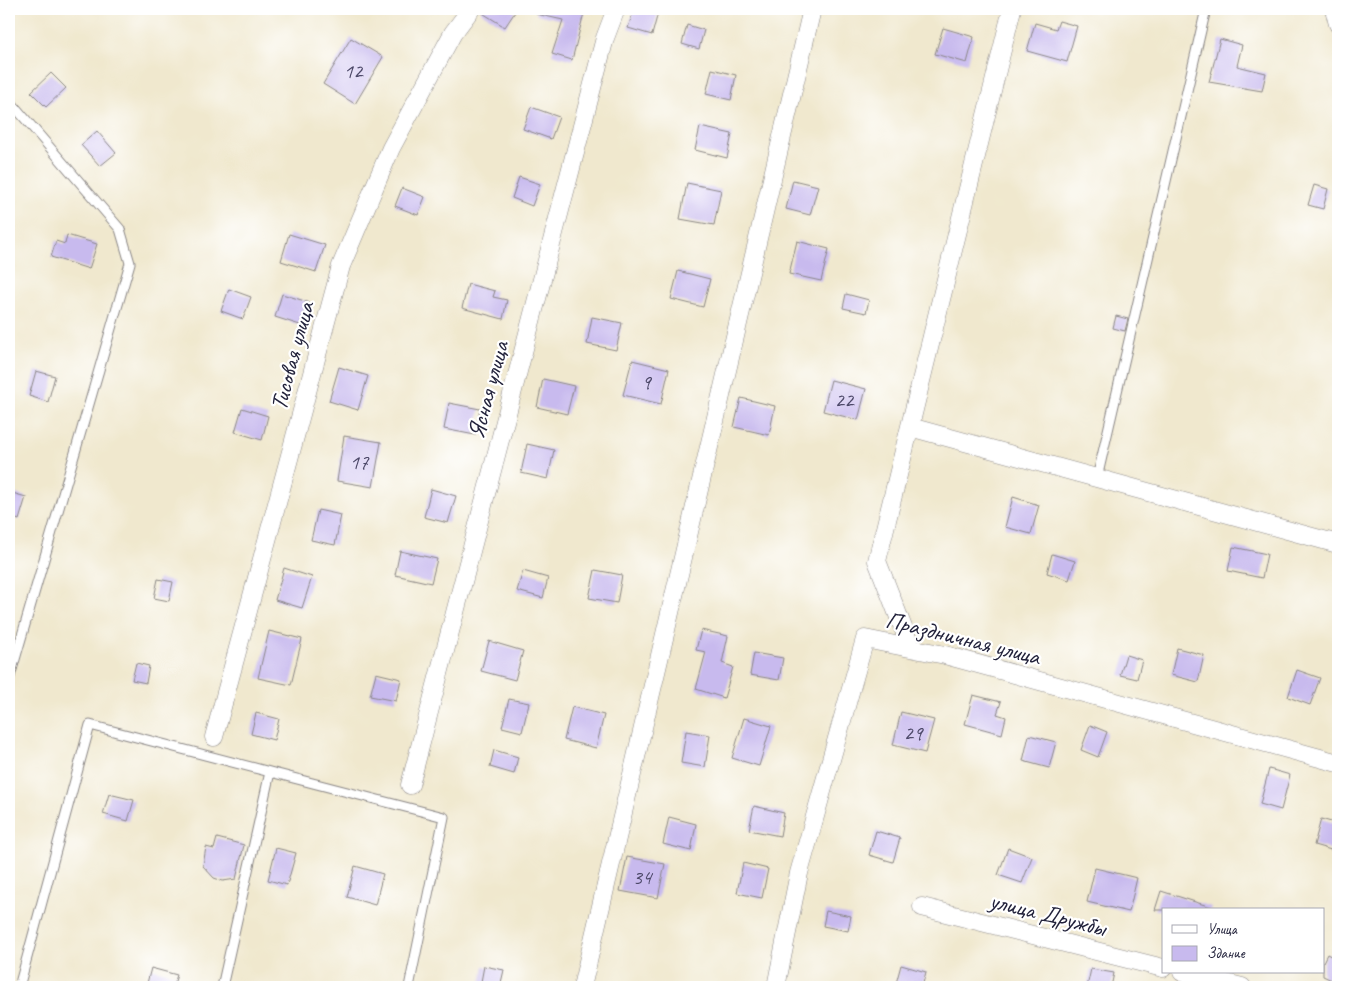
<svg xmlns="http://www.w3.org/2000/svg" width="1347" height="996" font-family="Caveat,sans-serif">
<rect width="100%" height="100%" fill="#fff"/>
<filter id="ink" filterUnits="userSpaceOnUse"><feTurbulence type="fractalNoise" baseFrequency=".02" numOctaves="2"/><feDisplacementMap in="SourceGraphic" scale="10" xChannelSelector="R" yChannelSelector="G"/><feConvolveMatrix kernelMatrix="1 2 1 2 8 2 1 2 1" color-interpolation-filters="sRGB"/></filter>
<filter id="wash" filterUnits="userSpaceOnUse"><feTurbulence type="fractalNoise" baseFrequency=".0096" numOctaves="4" result="noise"/><feDisplacementMap in="SourceGraphic" scale="20" xChannelSelector="R" yChannelSelector="G"/><feGaussianBlur stdDeviation="1.12" result="paint"/><feColorMatrix in="noise" values="0 0 0 0 0 0 0 0 0 0 0 0 0 0 0 0 0 1.4 0 .05"/><feComposite in="paint" operator="in"/></filter>
<g filter="url(#wash)">
<rect width="100%" height="100%" fill="#f0e8ce"/>
<g id="blocks">
<!-- building -->
<path fill="#c8baee" d="M481,9h36l-12,18 -24,-15z
M537,9h48l-13,51 -20,-6 11,-34 -27,-6z
M634,9h25l-7,26 -24,-7z
M1059,21l18,5 -10,36 -40,-11 8,-28 21,6z
M687,25l17,5 -5,19 -17,-5z
M943,28l31,9 -7,26 -32,-9z
M351,38l32,19 -28,47 -32,-20z
M1220,39l22,6 -5,21 29,7 -4,18 -53,-9z
M712,69l24,6 -5,25 -25,-6z
M51,73l15,15 -20,19 -15,-15z
M531,107l28,10 -8,22 -28,-10z
M700,127l32,7 -5,24 -32,-8z
M97,131l19,22 -16,13 -19,-21z
M519,177l21,7 -8,22 -20,-8z
M793,180l25,6 -8,29 -24,-6z
M687,183l34,7 -7,35 -34,-6z
M1314,185l14,4 -5,20 -15,-4z
M402,188l23,9 -7,18 -23,-9z
M289,234l36,11 -9,27 -35,-11z
M67,235l30,9 -8,25 -38,-12 5,-16 9,3z
M797,241l32,8 -8,32 -32,-7z
M678,271l32,8 -7,28 -32,-8z
M468,284l27,7 -2,6 14,3 -4,19 -41,-11z
M229,289l22,8 -8,22 -22,-8z
M282,294l26,8 -8,23 -25,-8z
M846,294l23,6 -3,13 -23,-5z
M1116,316l12,3 -3,12 -12,-3z
M592,317l30,6 -6,27 -29,-6z
M632,360l37,9 -8,35 -38,-9z
M339,367l29,9 -10,34 -29,-9z
M36,371l19,5 -7,26 -19,-6z
M543,379l31,7 -7,28 -30,-7z
M831,380l35,9 -8,31 -35,-9z
M741,398l34,8 -6,29 -35,-8z
M449,403l31,6 -5,26 -31,-6z
M242,408l26,8 -6,24 -27,-8z
M344,436l37,6 -8,45 -36,-6z
M527,444l27,6 -6,29 -27,-6z
M431,489l25,7 -8,27 -24,-6z
M9,492l17,5 -7,23 -10,-4z
M1013,497l26,8 -8,29 -26,-7z
M318,510l23,5 -6,30 -24,-5z
M1233,547l34,7 -5,24 -34,-7z
M400,551l37,8 -6,24 -36,-8z
M1052,554l23,7 -6,19 -22,-7z
M284,568l28,9 -10,31 -27,-8z
M595,570l27,5 -5,28 -28,-5z
M523,571l25,7 -5,20 -26,-7z
M158,579l15,3 -4,19 -15,-3z
M701,630l27,6 -6,27 11,4 -9,31 -28,-9 10,-37 -10,-2z
M269,631l33,8 -11,46 -33,-7z
M489,641l34,10 -8,29 -34,-9z
M1177,648l27,7 -6,27 -27,-7z
M754,653l29,5 -4,22 -29,-5z
M1126,655l16,5 -5,19 -17,-4z
M136,663l13,3 -3,17 -14,-3z
M1297,670l23,8 -10,27 -22,-8z
M376,673l25,6 -5,22 -26,-5z
M973,695l28,7 -4,12 9,3 -4,17 -37,-10z
M509,699l20,4 -7,29 -20,-5z
M572,707l32,8 -8,33 -32,-8z
M901,712l33,8 -9,33 -32,-8z
M256,713l23,6 -5,21 -23,-6z
M744,718l27,8 -12,40 -27,-8z
M1090,725l17,7 -9,25 -17,-7z
M686,731l24,4 -5,32 -24,-4z
M1029,735l27,7 -7,26 -26,-7z
M494,750l24,7 -4,17 -24,-7z
M1269,769l21,6 -9,35 -21,-6z
M109,794l25,6 -6,21 -25,-7z
M754,806l30,7 -4,23 -31,-6z
M669,817l27,7 -5,27 -28,-7z
M1321,819l17,5v28l-24,-7z
M876,831l24,7 -7,24 -24,-7z
M217,838l27,7 -8,34 -13,2 -9,-3 -11,-12 3,-19 8,2z
M276,848l20,5 -9,32 -19,-5z
M1008,848l24,9 -10,26 -24,-8z
M627,857l38,7 -7,34 -38,-7z
M743,863l25,6 -6,29 -25,-5z
M355,866l28,8 -8,31 -28,-8z
M1095,868l42,10 -8,34 -42,-10z
M1161,891l50,16 -1,3h-55z
M826,911l25,5 -3,15 -25,-5z
M1327,954l11,6v23l-15,-7v-14z
M901,965l25,7 -4,15h-27z
M484,966l20,4 -4,17h-20z
M151,968l26,7 -4,12h-27z
M1091,969l23,4 -3,14h-24z"/>
</g>
</g>
<g filter="url(#ink)">
<use href="#blocks" fill-opacity="0" stroke="#898584" stroke-width="1"/>
<g fill="none" stroke-linecap="round" stroke-linejoin="round">
<defs>
<path id="lane" d="M9,100l111,129 10,34 -121,417
M1097,478l109,-469
M270,772l174,45 -35,170
M19,987l71,-262 180,47 -48,215"/>
<path id="street" d="M1334,9l4,15
M910,427l428,117
M911,648l-34,-87 135,-552
M214,737l127,-471 50,-118 62,-115 18,-24
M410,785l195,-747 11,-29
M922,907l241,61
M1182,972l60,15
M582,987l230,-978
M776,987l23,-114 66,-234 80,16 393,108"/>
</defs>
<!-- lane casing -->
<use href="#lane" stroke="#898584" stroke-width="11"/>
<!-- street casing -->
<use href="#street" stroke="#898584" stroke-width="19"/>
<!-- lane -->
<use href="#lane" stroke="#fff" stroke-width="9"/>
<!-- street -->
<use href="#street" stroke="#fff" stroke-width="18"/>
</g>
</g>
<g text-anchor="middle" dominant-baseline="central" stroke-width="4.5" stroke-linejoin="round" paint-order="stroke">
<!-- number labels -->
<g font-size="21" fill="#4c4868">
<text x="353" y="71">12</text>
<text x="646" y="382">9</text>
<text x="844" y="400">22</text>
<text x="359" y="462">17</text>
<text x="913" y="733">29</text>
<text x="642" y="877">34</text>
</g>
<!-- street labels -->
<g font-size="24" fill="#22223b" stroke="#fff">
<text transform="translate(292 356) rotate(-75)">Тисовая улица</text>
<text transform="translate(488 390) rotate(-75)">Ясная улица</text>
<text transform="translate(963 638) rotate(14)">Праздничная улица</text>
<text transform="translate(1048 914) rotate(14)">улица Дружбы</text>
</g>
</g>
<!-- margin -->
<rect width="1347" height="996" fill="none" stroke="#fff" stroke-width="30"/>
<!-- legend -->
<rect x="1162" y="908" width="162" height="65" fill="#ffffff" stroke="#a7a7b1"/>
<rect x="1172" y="925" width="25" height="8" fill="#ffffff" stroke="#a7a7b1"/>
<text x="1207" y="934" font-size="15" fill="#22223b">Улица</text>
<rect x="1172" y="946" width="25" height="15" fill="#c8baee" stroke="#a7a7b1"/>
<text x="1207" y="958" font-size="15" fill="#22223b">Здание</text>
</svg>
